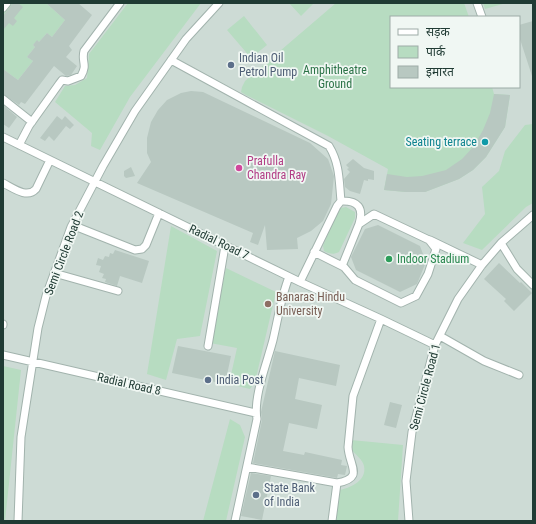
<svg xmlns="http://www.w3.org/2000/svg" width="536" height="524" font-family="'Roboto Condensed','Noto Sans Devanagari',sans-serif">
<rect width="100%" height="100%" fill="#dfebe6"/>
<!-- built -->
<path fill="#cddbd5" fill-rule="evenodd" d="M3,3h530v518h-530zM391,17h128v70h-128z"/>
<!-- green -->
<path fill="#b7dcc1" d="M11,3h35l19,17 -13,17 -5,-4 -8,9 -2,-1 -4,4 2,2 -8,10 6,4 -15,19 -15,-11v-56z
M128,3h73l-71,94 -30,53 -9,-4 1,-13 -37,-31 10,-16 10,-1 12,-7 2,-24z
M289,3h25l-13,13z
M336,3h128l5,14h-78v70h101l2,7 16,1 -5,32 -19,30 -13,13 -14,9 -34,13h-19l-22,-2 4,-21 -60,-33 -82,-41 -5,-3 1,-5 3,-6z
M483,3h23l-21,6z
M244,16l23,29 -16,13 -24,-28z
M533,124v79l-7,4 -44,43 -19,-7 22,-29 -3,-27 17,-16 6,-20 20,-26z
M346,207l9,5v6l-16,34c-6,3 -9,2 -15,-1l-1,-5 14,-34 4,-4z
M171,226l46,25 -17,85 -23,3 -11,41 -19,-6z
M226,268l50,24 -21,90 -5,7 -21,-5 8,-36 -27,-5z
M3,366l18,4 -16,151h-2z
M230,419l10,6 5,12 -19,84h-23z
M351,440l52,5 -5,76h-62l3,-31c11,-2 28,-9 25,-24 -1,-6 -9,-12 -13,-17z"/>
<!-- building -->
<path fill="#b8c8c1" d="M13,3h5l5,4 -9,11 3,3 -4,5 -4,-3 -6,7v-14z
M46,3h32l14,12 -23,31 3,4 -6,7 11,9 -6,9 -5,1 -12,-10 -29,38 -4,-2 -2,3 -16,-11v-25l15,11 15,-19 -6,-4 8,-10 -2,-2 4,-5 2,2 8,-9 5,4 13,-17z
M533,21v54l-1,1 -13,-40v-11z
M191,91l12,1 107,51 18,16 6,17 -3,28 -8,17 -12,10 -14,7 1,11 -31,1 -2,-25 -7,20 -8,-3 3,-9 -116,-50 14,-21 -4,-9v-15l4,-16 7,-12 9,-10 14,-7z
M494,94l16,1 -5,32 -19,30 -13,13 -14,9 -34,13h-19l-22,-2 3,-16 20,3 15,-1 24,-6 16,-11 12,-13 9,-16 7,-17z
M3,105l14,12 -8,11 -6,-4z
M57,116l5,4 3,-4 9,9 -4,4 -4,-3 -12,15 -5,-5 -4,5 -5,-3z
M353,159l11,9 10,3v9l-6,-1v2l-4,-1 -4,14 -10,-3 -5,-4 -1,-8 6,-7 -3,-3 2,-1 -3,-3z
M131,167l4,9 -9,2 -2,-2v-5z
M378,225l42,21 6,16 -9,22 -17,8 -44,-22 -5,-13 14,-28z
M115,250l34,11 -7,22 -22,-7 -3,10 -12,-4 1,-3 -4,-1 2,-4 -5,-2 2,-6 -5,-1 2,-7 5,2 2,-4 4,1 1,-4 3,1z
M499,263l21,20 1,-1 11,11 -18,18 -10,-10 2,-2 -22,-20z
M178,346l53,10 -6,28 -53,-11z
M275,351l65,14 -4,21 -37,-8 -4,21 27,6 -5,24 -28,-6 -6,28 21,4 1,-3 37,8 -1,5 6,1 -2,9 -7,-1 -1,4 -84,-15 9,-43 -1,-8z
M390,402l12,3 -6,23 -12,-3z
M251,473l20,3 -9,44 -21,-4z"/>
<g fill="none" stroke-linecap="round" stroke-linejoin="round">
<defs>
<path id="minor" d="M477,3l5,14
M3,8l4,-5
M171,60l158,86c11,18 10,35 12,55l-4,5 -37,76
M3,99l29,23
M3,137l297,145 81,37 54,26
M19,145l10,-19 30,-42 3,-4 6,1 13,-5c7,-12 0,-14 3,-25l36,-48
M3,183c10,5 24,16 33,6l14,-29
M341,201c17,-1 23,7 18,23
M72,225l63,25 7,-1 4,-4 13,-32
M430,240l52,25
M501,243l16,26 16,16
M314,252l30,15 11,13 46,23 15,-7 12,-22 8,-25 -7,-9 -55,-26 -15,10 -17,42
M54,273l64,18
M3,324v1
M440,336l44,25 35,14
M208,346l17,-100
M3,355l253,58
M247,467l90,16
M18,521l3,-84 17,-109 8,-32 25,-69 32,-61 32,-55 51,-72 33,-36
M235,521l22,-102c-4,-22 10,-56 16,-79 5,-21 8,-43 16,-63
M332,521l5,-38c28,-5 12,-17 11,-36l5,-51 28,-77
M409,521l-3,-40 6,-49 23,-87 23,-46 24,-34 19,-22 32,-28"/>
</defs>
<!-- minor casing -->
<use href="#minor" stroke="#a2b3ad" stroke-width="9"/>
<!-- minor -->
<use href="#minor" stroke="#fff" stroke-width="7"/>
</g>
<!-- markers -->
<g fill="#5c6f8a" stroke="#f0f7f3" stroke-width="1.5">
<circle cx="231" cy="65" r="4"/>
<circle cx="208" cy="380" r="4"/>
<circle cx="256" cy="495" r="4"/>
</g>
<circle fill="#0f9aa8" stroke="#f0f7f3" stroke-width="1.5" cx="485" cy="142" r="4"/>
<circle fill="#d1479c" stroke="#f0f7f3" stroke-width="1.5" cx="239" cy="168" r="4"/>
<circle fill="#2e9e5b" stroke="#f0f7f3" stroke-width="1.5" cx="389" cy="259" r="4"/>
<circle fill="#8d6e63" stroke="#f0f7f3" stroke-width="1.5" cx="268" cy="304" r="4"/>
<g text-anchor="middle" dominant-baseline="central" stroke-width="3.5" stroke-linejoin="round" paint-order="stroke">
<!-- service labels -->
<g font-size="12" fill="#4e5e75" stroke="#f0f7f3" text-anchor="start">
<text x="239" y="58">Indian Oil<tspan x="239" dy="14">Petrol Pump</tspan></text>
<text x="216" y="380">India Post</text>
<text x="264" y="488">State Bank<tspan x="264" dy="14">of India</tspan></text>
</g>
<!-- park labels -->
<g font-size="12" fill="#2a7246" stroke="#f0f7f3">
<text x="335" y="70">Amphitheatre<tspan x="335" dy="14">Ground</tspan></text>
</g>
<!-- culture labels -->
<g font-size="12" fill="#0d838f" stroke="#f0f7f3" text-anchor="end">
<text x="477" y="142">Seating terrace</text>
</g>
<!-- hotel labels -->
<g font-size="12" fill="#b23c85" stroke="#f0f7f3" text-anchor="start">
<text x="247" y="161">Prafulla<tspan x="247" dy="14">Chandra Ray</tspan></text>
</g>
<!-- street labels -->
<g font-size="12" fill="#203b34" stroke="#f0f7f3">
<text transform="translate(219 242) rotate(26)">Radial Road 7</text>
<text transform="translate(64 253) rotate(-69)">Semi Circle Road 2</text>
<text transform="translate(129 384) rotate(13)">Radial Road 8</text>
<text transform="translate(425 387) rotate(-75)">Semi Circle Road 1</text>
</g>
<!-- leisure labels -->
<g font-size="12" fill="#27864d" stroke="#f0f7f3" text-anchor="start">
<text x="397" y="259">Indoor Stadium</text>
</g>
<!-- education labels -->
<g font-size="12" fill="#785e54" stroke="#f0f7f3" text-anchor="start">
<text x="276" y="297">Banaras Hindu<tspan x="276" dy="14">University</tspan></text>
</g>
</g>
<!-- border -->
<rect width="536" height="524" fill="none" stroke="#203b34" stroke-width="8"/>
<!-- legend -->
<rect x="390" y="16" width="130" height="72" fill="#f0f7f3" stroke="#9daca7"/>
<rect x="398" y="29" width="20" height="6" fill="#ffffff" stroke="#9daca7"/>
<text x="426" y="36" font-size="12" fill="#203b34">सड़क</text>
<rect x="398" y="46" width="20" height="12" fill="#b7dcc1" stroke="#9daca7"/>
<text x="426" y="56" font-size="12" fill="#203b34">पार्क</text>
<rect x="398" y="66" width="20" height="12" fill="#b8c8c1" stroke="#9daca7"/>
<text x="426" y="76" font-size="12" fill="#203b34">इमारत</text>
</svg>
